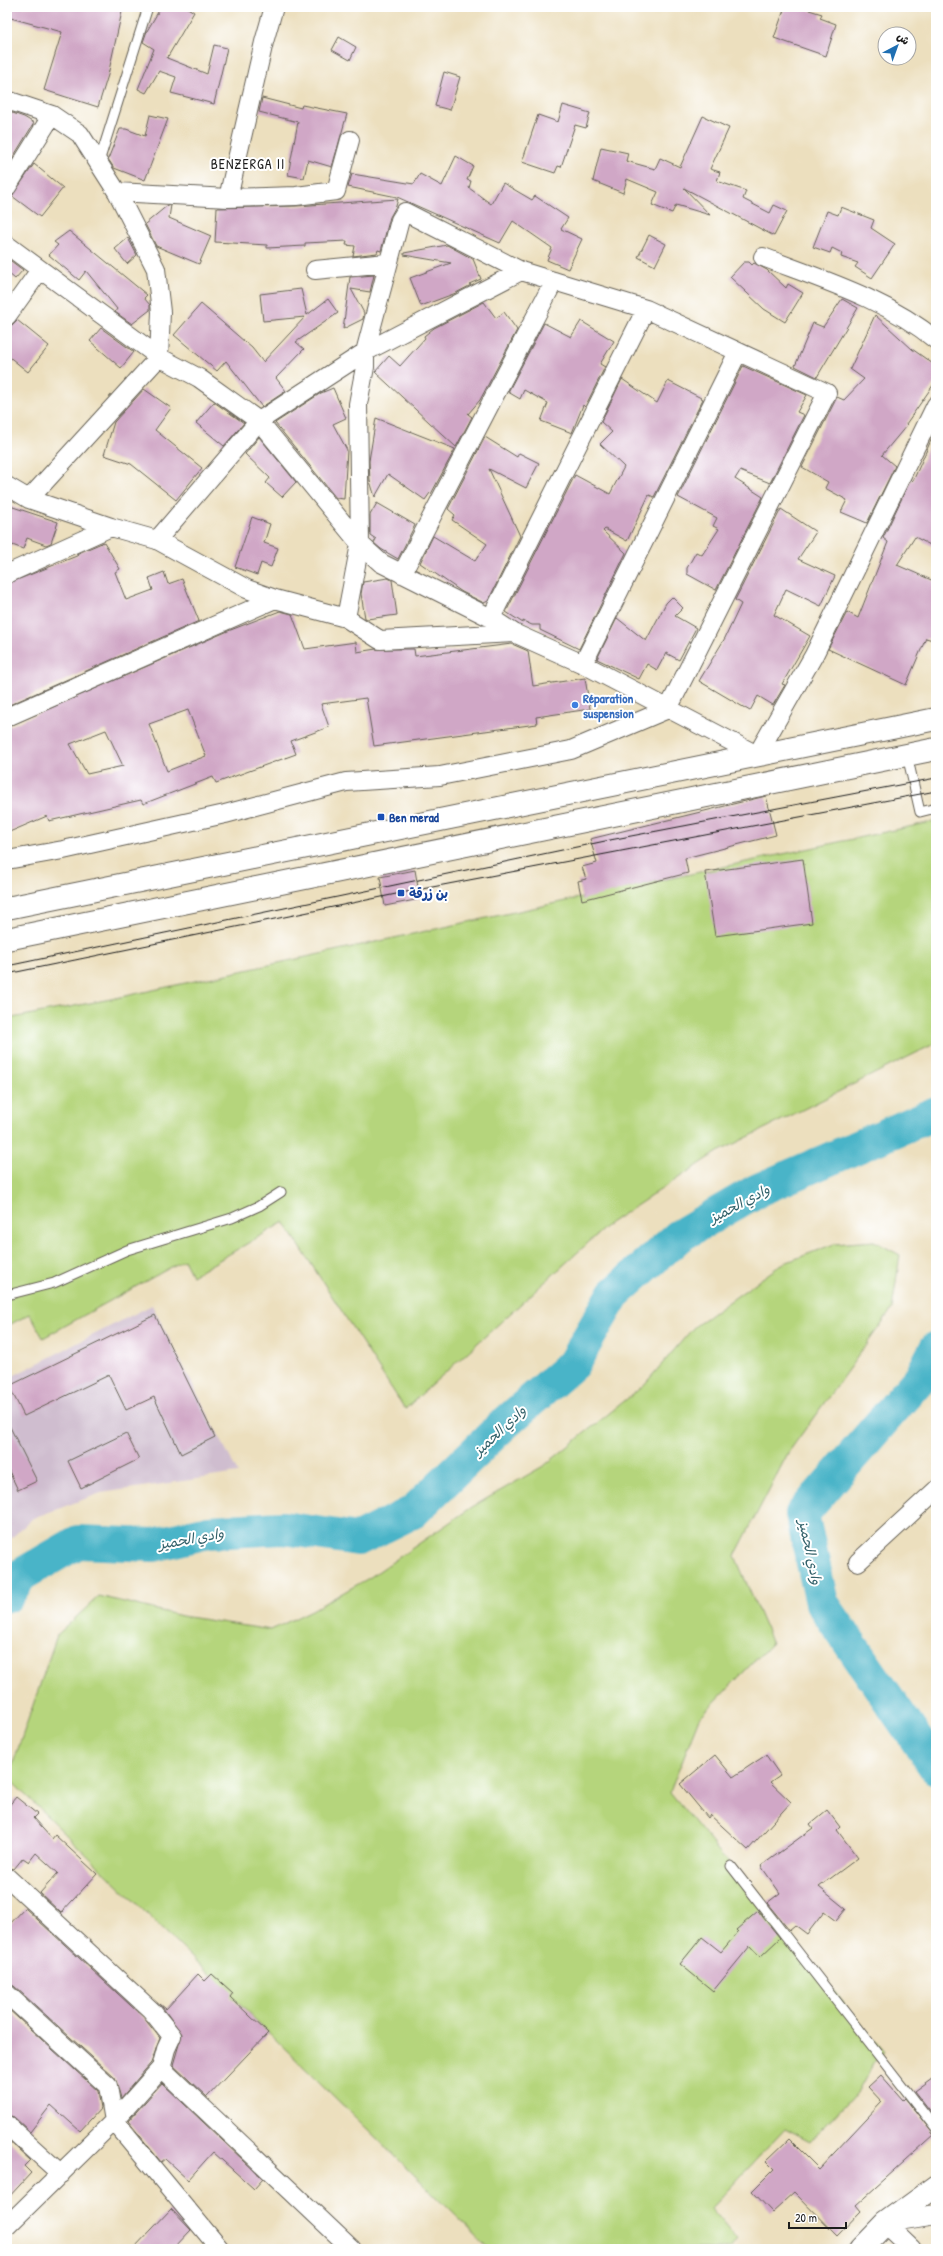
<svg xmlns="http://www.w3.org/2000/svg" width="943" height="2256" font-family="'Patrick Hand','Playpen Sans Arabic',sans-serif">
<rect width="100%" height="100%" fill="#fff"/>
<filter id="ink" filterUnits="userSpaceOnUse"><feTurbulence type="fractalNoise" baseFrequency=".025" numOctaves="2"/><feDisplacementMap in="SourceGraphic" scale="8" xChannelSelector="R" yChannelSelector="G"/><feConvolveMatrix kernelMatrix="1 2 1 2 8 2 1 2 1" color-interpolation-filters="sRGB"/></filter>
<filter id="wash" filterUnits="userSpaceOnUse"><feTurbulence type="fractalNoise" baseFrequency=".012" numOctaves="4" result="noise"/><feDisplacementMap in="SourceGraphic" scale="16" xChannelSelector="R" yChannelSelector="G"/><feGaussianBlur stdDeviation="0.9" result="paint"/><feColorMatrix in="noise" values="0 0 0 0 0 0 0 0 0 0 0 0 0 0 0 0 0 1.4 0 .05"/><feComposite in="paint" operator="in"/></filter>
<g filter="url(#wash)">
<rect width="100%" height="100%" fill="#ecdfbe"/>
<!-- industrial -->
<path fill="#cfbdcf" d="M152,1305l86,168 -137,20 -68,25 -26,24v-163z"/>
<!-- green -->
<path fill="#b5d57c" stroke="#68784c" d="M936,821v222l-218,109 -108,71 -205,186 -121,-187 -92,54 -8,-16 -141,78 -13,-24 -23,12v-307l109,-21z
M874,1241l26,14 -8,54 -104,144 -53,103 37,87 -73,75 -29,74 214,260 -11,11 -15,28 -48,51 -25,-13 -74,79 27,32 -8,9h-240l-482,-471 49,-143 42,-39 83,20 89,14 41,-20 57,-32 103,-71 73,-42 98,-79 51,-59 88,-63 52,-20z"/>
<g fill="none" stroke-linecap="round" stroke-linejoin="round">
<!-- river -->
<path stroke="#4ab4c8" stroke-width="34" d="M936,1348l-15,29 -119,137 20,89 114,165
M7,1596l14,-21 57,-33 76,3 54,-13 75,-4 75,11 55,-27 89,-86 71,-62 41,-70 65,-58 79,-46 178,-77"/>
</g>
<g id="blocks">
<!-- building -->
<path fill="#d0a7c6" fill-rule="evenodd" d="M7,7h116l-15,68 -10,32 -54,-17 18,-58 -55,-15z
M161,7h25l8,5 -27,46 40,16 7,-29 13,3 -13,56 -43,-11 5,-16 -17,-6 -13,22 -8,-4 16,-40 -11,-7 4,-11z
M785,7h24v3l13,4 -2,4 16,6 -10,32 -52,-18z
M339,37l17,10 -6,13 -18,-10z
M444,72l16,5 -10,33 -15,-4z
M262,98l39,10 1,-3 45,9 -15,53 -24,-7 -4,18 -16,-3 10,-53 -39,-10z
M563,105l27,8 -4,15 -11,-3 -14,42 -3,-1 -3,7 -33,-11 16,-47 20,7z
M7,111l17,6 10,6 -27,44z
M150,115l18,4 -23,61 -31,-12 -6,-9 12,-30h6l19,7z
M703,116l26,12 -19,41 10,3 -3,9 29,10 -3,8 27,14 4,-8 13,6 -13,25 -90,-48 26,27 -34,-10 -4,8 -20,-8 6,-13 -31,-13 -4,14 -30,-12 8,-34 27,6 -2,8 29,8 5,-11 20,9z
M456,156l17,10 -6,14 4,1 -2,7 22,16 12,-21 29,17 3,-4 33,22 -7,11 21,10 -14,30 -21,-9 5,-12 -39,-27 -13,22 -103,-46 -49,-10 4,-13 62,10 6,-10 22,12z
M34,164l29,24 -23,29 -28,-21z
M398,199l-2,7 -6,11 -9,34 -3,-1 -1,3 -24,3 2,-10 -9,-1 1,-4 -42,2v3l-38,2v-3l-52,-3 2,-34 79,-2z
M168,205h3l-2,13 42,18 -12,28 -43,-18 -11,-22z
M841,207l33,13 -3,8 24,16 -23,34 -17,-11 3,-4 -17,-6 1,-4 -10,-5 -2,5 -17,-6 14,-36 11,4z
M69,231l78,64 -3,3 6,7v5l-18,14 -17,-12 2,-3 -31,-38 -7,9 -30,-25 9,-10 -4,-3z
M649,235l17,9 -11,22 -17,-9z
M128,238l9,17 -10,9 -12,-15z
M447,245l26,14 8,20 -12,5 2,1 -15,8 -35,13 -11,-28 41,-15 -47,-8v-2z
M7,258l16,12 -8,9 -8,-7z
M744,262h5l3,3 2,-2 13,7 19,18 2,-4 15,9 -18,29 -21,-13 -34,-32z
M374,275l-4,17 -19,-3 13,24 -1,6 -20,10 7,-52z
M301,289l6,26 21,-16 10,14 -42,29 8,7 -28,29 10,13 -24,16 -36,-46 -9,10 -43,-36 27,-31 51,44 11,14 42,-45 -42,4 -3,-27z
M842,299l16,9 -41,69 -22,-11 18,-43 10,4z
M484,302l12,16 8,-6 13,18 -37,70 -12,14 4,3 -16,30 -81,-75 14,-16 11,10 25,-28 -1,-2 10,-8z
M875,315l37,34 24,17v15l-30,43 1,1 -25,30 13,11 -28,57 -26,-11 6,-12 -22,-12 3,-6 -26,-15 35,-70 7,3 20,-21 -14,-10z
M17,320l32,26 -21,26 -21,-17v-29l5,-1z
M581,321l33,20 -14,23 5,3 -20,40 -2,-2 -11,28 -31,-12 7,-18 -24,-13 -4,9 -12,-7 36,-69 27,14z
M101,328l33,24 -13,16 -31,-27z
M743,366l64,29 -10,17 7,3 -34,68 -30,-12 -5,8 28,18 -47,93 -29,-16v-6l9,-16 6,3 17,-26 -6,-3 4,-8 -39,-21z
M622,379l35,24 11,-22 35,18 -49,98 -5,-2 -22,46 -22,-12 -2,2 23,22 -47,96 -39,-19v-5h-8l-9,-4v2l-17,-11 69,-137 35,19 14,-27 -24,-23 12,-12 -11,-10z
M333,388l13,30 -13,6 14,26 -3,49 -8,-1 -61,-75 46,-30z
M144,389l27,19 -16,22 47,38 -26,32 -45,-36 -27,-9 10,-33z
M214,402l30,21 -20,23 -28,-23z
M376,418l79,31 -24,45 -1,-1 -5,7 -37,-26 -13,23 -5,-16 -1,-20z
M936,429v119l-21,-11 -18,28 39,17v59l-10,-3 -20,47 -78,-36 19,-37 11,6 30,-76 -5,-4 28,-59 2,2z
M259,437l37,45 -14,15 -16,-14 4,-5 -25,-24z
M485,437l32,20 2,-4 20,10 -13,25 -37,-19 31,67 -32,65 -4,2 -22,-11 -42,-29 13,-27 42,25 12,-17 -35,-24 3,-5 -7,-6z
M377,503l38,22 -17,34 -17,-10 -7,-6 2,-4 -6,-4v-20z
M7,505l51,17 -7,21 -5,2 -19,-7 -4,11 -16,-6z
M781,509l35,23 -18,27 37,17 -14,30 -35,-17 -12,26 36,21 -28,48 3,1 -12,20 -15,-9 -8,15 -51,-30 26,-43 16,-34 -6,-4z
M252,517l18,7 -6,19 14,5 -7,19 -10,-4 -4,12 -22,-8z
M104,542l16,27 -5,3 11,28 27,-10 -4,-12 15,-6 4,12 14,-5 17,42 -192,85v-122l72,-29 -3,-1z
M388,578l4,2 5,35 -30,4 -2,-1 -4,-24 2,-12z
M672,597l11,11 -8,8 21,12 -17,32 -13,-7 -9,17 -10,-6 -8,15 -42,-20 20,-41 29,23 20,-38z
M280,611l12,3 13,35 51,-7 1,10 19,-3h38l1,7 97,-12 16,7 5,35 52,-8 5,31 -54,8 1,7 -163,22 -8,-48 -45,6 8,23 -38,14 5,13 -80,29 -3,-6 -70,27 -2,-4 -92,21 -2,-5 -40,17v-106l221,-96zM188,710l18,46 -39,15 -18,-47zM106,730l17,36 -36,8 -17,-30z
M766,796l10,39 -91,23 3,15 -106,27 -4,-19 8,-2 -4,-12 15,-4 -7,-24z
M803,859l9,64 -97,13 -10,-64z
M415,870l5,29 -35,7 -5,-29z
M155,1315l60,122 -34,17 -27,-57 -28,13 -17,-35 -85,41 -15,-30z
M7,1421l30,60 -19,9 -11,-23z
M126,1433l13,26 -58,29 -13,-27z
M715,1755l18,22 33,-22 14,20 -10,7 21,20 -43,48 -38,-35 -2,3 -28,-34z
M16,1797l21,17 -4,4 19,21 3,-4 42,39 -36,39 -21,-20 18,-20 -22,-20 -7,9 -6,-4 -9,11 -7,-2v-59z
M827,1810l13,17 -3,3 21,28 -39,29 27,22 -10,12 -12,-9 -17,22 -12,-9 -6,5 -22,-27 13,-10 -19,-27 52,-38 -3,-4z
M25,1908l118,109 17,21 -9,25 -30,35 -6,-20 -101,-92 -7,-2v-57z
M758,1911l22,27 -20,19 -10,-11 -37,45 -33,-27 22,-27 19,15 17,-20 -2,-2z
M198,1974l7,7 7,-7 21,19 -3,4 38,36 -61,64 -34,-32 9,-31 -22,-30 6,5z
M7,2008l91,83 3,17 -21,23 -29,-26 -21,27 -16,-15 -7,-2z
M881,2075l22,25 2,-2 29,37 -78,70 5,6 -24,25 -43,-44 -22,20 -20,-21 22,-22 -8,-8 23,-22 30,30 63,-67 -14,-15z
M936,2075v44l-22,-28z
M162,2083l101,96 -9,10 -41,-37 -25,28 -23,-21 -4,3 -33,-41z
M7,2139l23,21 -6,6 7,7 -24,26z
M171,2209l20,21 -18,19h-40z"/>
</g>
</g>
<g filter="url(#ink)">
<use href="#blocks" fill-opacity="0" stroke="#656055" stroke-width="1"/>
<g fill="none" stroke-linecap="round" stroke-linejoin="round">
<defs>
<path id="lane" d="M99,162l49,-155
M907,755l13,57 16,-4
M7,1295l47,-12 73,-33 105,-32 27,-12 22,-14
M731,1866l205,263"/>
<path id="street" d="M7,100l45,15 28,19 37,58 39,77 5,43 -2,45 -130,142
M7,187l45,-72
M117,192l111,6 68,-2 40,-5 14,-51
M228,198l36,-156 10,-35
M7,245l152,112 40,21 60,43 101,123 21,19 110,55 23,15 69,31 174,91 57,-100 122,-250
M763,257c60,23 123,42 173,83
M315,270l72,-7
M7,316l33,-46
M7,486l22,13 82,28 46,13 90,49 28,10 71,19 34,22 134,-7
M7,574l104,-47
M402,574l152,-293
M346,618l14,-74 -2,-140 7,-37v-15l35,-132 5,-8 116,59
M491,618l155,-309
M583,664l155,-312
M7,717l268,-118
M7,860l56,-10 162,-36 121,-32 94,-6 131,-26 97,-41 159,-316 -181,-84 -125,-38 -156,81 -106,69 -102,119
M858,1562l78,-72
M7,1877l144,133 21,26 -6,13 -5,19 -47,53 -107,105
M7,1994l101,92 6,35 106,128
M161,2068l191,181
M7,2125l54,49
M885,2223l27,26
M886,2223l50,-8"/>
<path id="secondary" d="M860,2249l25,-26 51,-37"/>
<path id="primary" d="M7,908l929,-189
M7,939l929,-190"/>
</defs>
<!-- lane casing -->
<use href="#lane" stroke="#656055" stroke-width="11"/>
<!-- street casing -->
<use href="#street" stroke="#656055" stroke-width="20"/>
<!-- secondary casing -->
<use href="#secondary" stroke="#656055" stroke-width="24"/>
<!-- primary casing -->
<use href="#primary" stroke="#656055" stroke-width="24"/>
<!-- lane -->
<use href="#lane" stroke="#fff" stroke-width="9"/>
<!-- street -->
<use href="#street" stroke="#fff" stroke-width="18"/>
<!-- secondary -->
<use href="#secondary" stroke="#fff" stroke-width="22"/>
<!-- primary -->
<use href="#primary" stroke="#fff" stroke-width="22"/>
<!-- tram -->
<path stroke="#1c1c1c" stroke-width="1" d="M7,966l603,-126 326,-62
M7,974l394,-81 535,-102"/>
</g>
</g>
<!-- markers -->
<circle fill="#3f7fe0" stroke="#fff" stroke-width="1.5" cx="575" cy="705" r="4"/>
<g fill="#1a4fb4" stroke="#fff" stroke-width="1.5">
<rect x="377" y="813" width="8" height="8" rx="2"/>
<rect x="397" y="889" width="8" height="8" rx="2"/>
</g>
<g text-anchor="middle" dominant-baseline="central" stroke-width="4" stroke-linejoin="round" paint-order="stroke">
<!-- shop labels -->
<g font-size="13" font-weight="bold" fill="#366cbe" stroke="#fff" text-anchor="start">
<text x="583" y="698">Réparation<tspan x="583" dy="15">suspension</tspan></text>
</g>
<!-- transit labels -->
<g font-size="13" font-weight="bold" fill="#164399" stroke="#fff" text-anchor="start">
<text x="389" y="817">Ben merad</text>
<text x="409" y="893">بن زرقة</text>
</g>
<!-- neighbourhood labels -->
<g font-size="14" letter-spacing="1" fill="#1c1c1c" stroke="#fff">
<text x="248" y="163">BENZERGA II</text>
</g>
<!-- water labels -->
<g font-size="14" font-style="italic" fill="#316069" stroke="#fff">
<text transform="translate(739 1203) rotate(-28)">وادي الحميز</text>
<text transform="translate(499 1430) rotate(-43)">وادي الحميز</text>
<text transform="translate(191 1538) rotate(-10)">وادي الحميز</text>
<text transform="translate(811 1552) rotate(78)">وادي الحميز</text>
</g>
</g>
<!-- margin -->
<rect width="943" height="2256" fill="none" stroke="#fff" stroke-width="24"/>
<!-- north arrow -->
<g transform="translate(897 46) rotate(41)"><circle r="19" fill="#ffffff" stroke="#a4a4a4"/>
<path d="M0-3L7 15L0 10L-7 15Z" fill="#1f6fb2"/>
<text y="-6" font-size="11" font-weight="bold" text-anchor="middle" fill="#1c1c1c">ش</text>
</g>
<!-- scale -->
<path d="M789 2222v6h57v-6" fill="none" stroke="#1c1c1c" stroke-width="2"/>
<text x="795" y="2222" font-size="12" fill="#1c1c1c" stroke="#ffffff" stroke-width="3" paint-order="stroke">20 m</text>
</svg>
